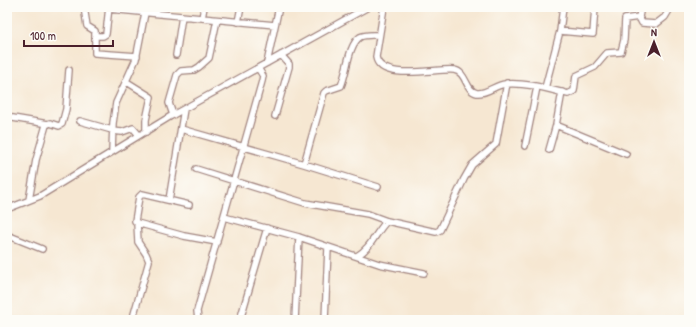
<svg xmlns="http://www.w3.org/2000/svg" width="696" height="327" font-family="'Patrick Hand',sans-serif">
<rect width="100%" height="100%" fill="#fdfcf7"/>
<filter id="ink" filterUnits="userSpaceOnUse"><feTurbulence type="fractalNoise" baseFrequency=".025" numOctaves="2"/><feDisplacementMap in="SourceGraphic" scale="8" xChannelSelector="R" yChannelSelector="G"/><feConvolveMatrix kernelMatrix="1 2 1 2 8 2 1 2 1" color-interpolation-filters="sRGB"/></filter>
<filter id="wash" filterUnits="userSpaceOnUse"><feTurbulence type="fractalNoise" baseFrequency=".012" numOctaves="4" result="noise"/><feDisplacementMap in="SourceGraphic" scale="16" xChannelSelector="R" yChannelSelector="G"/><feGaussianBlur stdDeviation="0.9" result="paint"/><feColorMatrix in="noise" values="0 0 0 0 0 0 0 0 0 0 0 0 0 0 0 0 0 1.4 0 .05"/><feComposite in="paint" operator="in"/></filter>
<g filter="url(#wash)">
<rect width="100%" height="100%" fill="#f6e7d2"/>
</g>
<g filter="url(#ink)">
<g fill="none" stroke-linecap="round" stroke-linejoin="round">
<defs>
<path id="minor" d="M84,7l3,19 8,5v22l42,3
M384,7l-8,50c4,25 61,11 78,13 13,2 11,21 23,23 10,1 18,-8 28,-9 21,-2 43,5 63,10l6,-3 2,-15 19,-9 12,-14 14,-1 3,-12 1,-21 14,-2 2,-10
M109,9l166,16
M639,17l3,6 14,1 9,-7 6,-10
M202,18l2,-11
M238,22l3,-15
M560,31l33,3 2,-27
M95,36h8l3,-2 3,-27
M176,55l6,-39
M267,63l12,-56
M127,82l24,15 -5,23v12
M545,88l15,-57 3,-24
M562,92l-6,33 70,29
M173,115l-4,-12 8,-28 4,-4 13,-1 5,-3 10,-9 8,-38
M275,116l14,-49v-3l-8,-9
M7,117l41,7
M80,121l32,9
M181,129l123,35 74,23
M112,131l10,1 11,-4 6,7
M525,146l12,-59
M549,150l7,-25
M112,152l1,-29 3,-20 20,-44 9,-46
M304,164l20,-71 2,-2 15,-5c6,-13 7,-41 19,-49 5,-3 13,-2 19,-2
M196,169l109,34 63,11 19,7 49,11 4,-2 24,-51 8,-14 24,-21 11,-61
M29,200l7,-40 10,-35 4,-2 9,3 3,-2 4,-15 3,-39
M169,200l15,-91
M189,205l-47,-11 -3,3 -4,24 2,2 47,13 33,6
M7,209l33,-13 131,-80 197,-109
M224,217l75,20 80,27 45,9
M7,235l35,14
M357,256c14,-8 19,-24 30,-35
M134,314l15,-53 -3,-7 -8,-12 -1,-19
M198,320l-1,-9 65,-230 1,-5 -5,-8
M240,320l27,-92
M295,320l4,-83
M325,320l3,-72"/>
</defs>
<!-- minor casing -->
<use href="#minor" stroke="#a0837e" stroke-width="8"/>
<!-- minor -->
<use href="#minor" stroke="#fff" stroke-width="5.5"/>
</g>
</g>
<!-- margin -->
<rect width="696" height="327" fill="none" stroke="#fdfcf7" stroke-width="24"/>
<!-- north arrow -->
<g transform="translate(654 42)" stroke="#fdfcf7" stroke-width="3" paint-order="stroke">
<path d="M0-3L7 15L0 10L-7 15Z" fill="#4a1f2b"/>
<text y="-6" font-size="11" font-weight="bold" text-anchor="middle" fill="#4a1f2b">N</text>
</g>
<!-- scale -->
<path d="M24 40v6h89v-6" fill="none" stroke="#4a1f2b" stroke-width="2"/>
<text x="30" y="40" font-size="12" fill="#4a1f2b" stroke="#fdfcf7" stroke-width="3" paint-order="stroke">100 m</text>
</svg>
